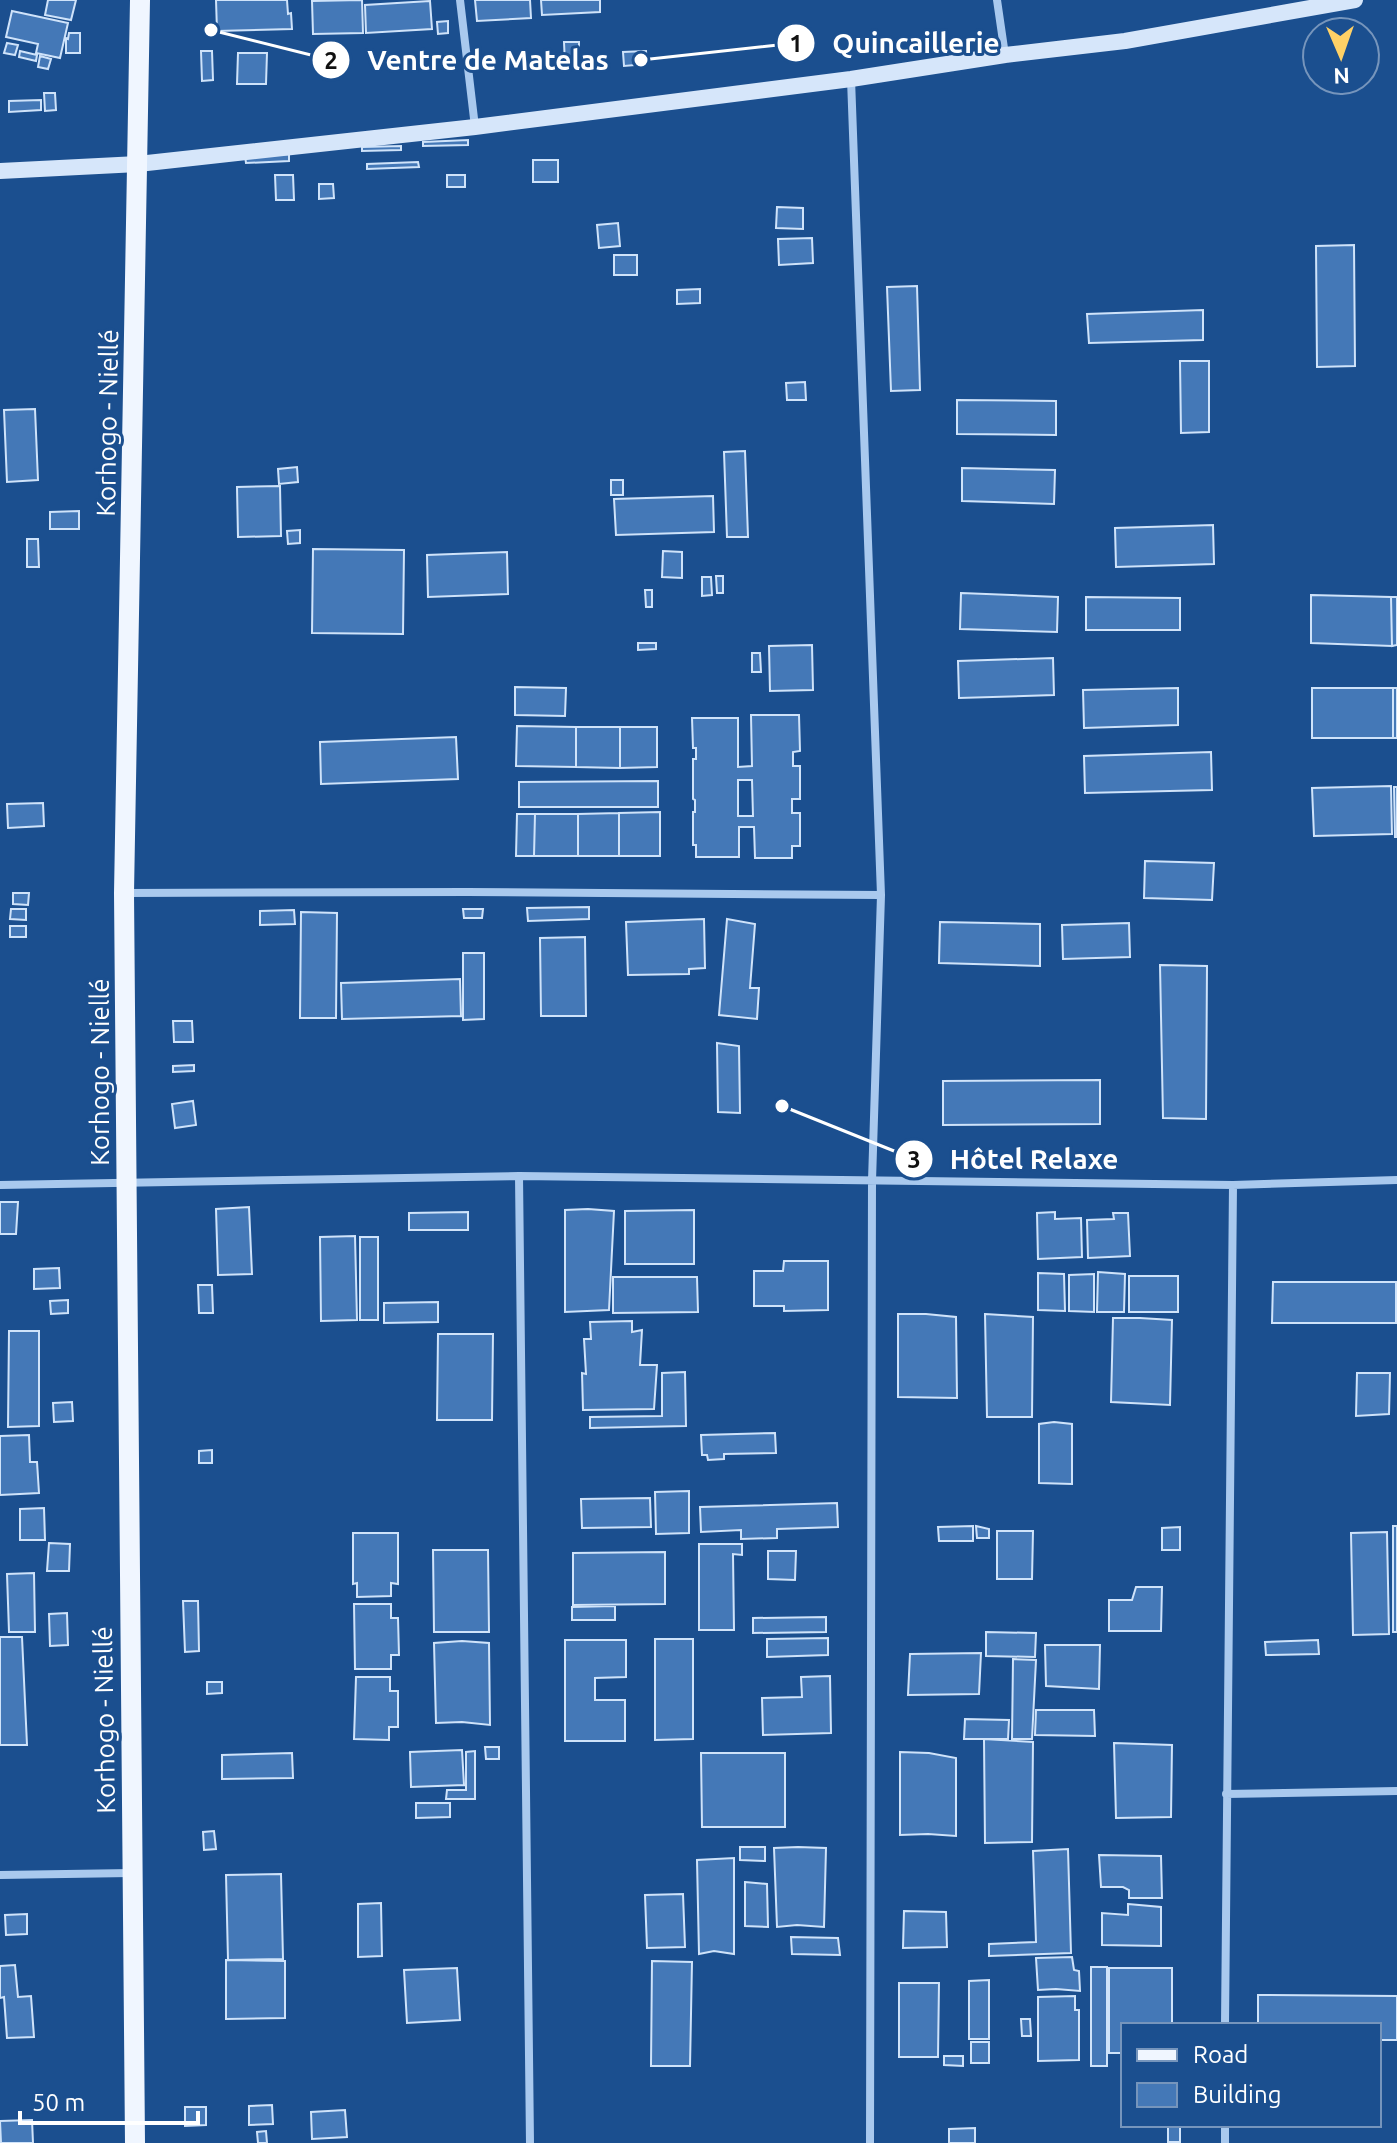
<svg xmlns="http://www.w3.org/2000/svg" width="1397" height="2143" font-family="Ubuntu,sans-serif">
<rect width="100%" height="100%" fill="#1b4f8f"/>
<!-- building -->
<path fill="#4478b7" stroke="#cfe3fa" stroke-width="2" fill-rule="evenodd" d="M48,0h28l-5,20 -26,-5z
M216,0h71l1,14 3,-1 1,16 -75,2z
M362,0l1,33 -50,1 -1,-33z
M475,0h55l1,18 -54,3z
M541,0h59v12l-58,3z
M430,1l2,28 -66,4 -1,-28z
M12,11l56,12 -8,35 -24,-5 2,-9 -32,-7z
M448,21v12l-10,1 -1,-12z
M69,33h11v20h-14v-15l2,1z
M564,42h15v22h-14z
M7,43l11,2 -3,10 -11,-2z
M20,51l17,4 -1,6 -17,-4z
M201,51h11l1,29 -11,1z
M646,51l1,13 -23,2 -1,-14z
M238,53h29l-1,31h-29z
M40,56l11,3 -3,10 -10,-2z
M44,93h11l1,17 -11,1z
M41,100v10l-32,2v-11z
M468,140v5l-45,1v-4z
M401,146v4l-39,1v-4z
M289,154v7l-43,2 -1,-7z
M533,160h25v22h-25z
M418,162l1,5 -52,2v-5z
M275,175h18l1,25h-18z
M447,175h18v12h-18z
M319,184h14l1,14 -15,1z
M777,207l26,1v21l-27,-1z
M618,223l2,23 -21,2 -2,-23z
M812,238l1,25 -34,2 -1,-26z
M1354,245l1,121 -38,1 -1,-121z
M614,255h23v20h-23z
M917,286l3,104 -29,1 -4,-104z
M700,289v14l-23,1v-14z
M1203,310v30l-114,3 -2,-29z
M1180,361h29v71l-28,1z
M805,382l1,18h-19l-1,-17z
M957,400l99,1v34l-99,-1z
M35,409l3,71 -31,2 -3,-72z
M745,451l3,86h-21l-3,-85z
M297,467l1,15 -19,2 -1,-15z
M962,468l93,2 -1,34 -92,-3z
M611,480h12v15h-12z
M280,486l1,50 -43,1 -1,-50z
M713,496l1,36 -98,3 -2,-36z
M79,511v18h-29v-17z
M1213,525l1,39 -98,3 -1,-39z
M300,530v13l-12,1 -1,-13z
M27,539h11l1,28h-12z
M313,549l91,1 -1,84 -91,-1z
M663,551l19,1v26l-20,-1z
M507,552l1,42 -80,3 -1,-42z
M716,576h7v17h-6z
M702,577h9l1,18 -10,1z
M645,590h7v17h-6z
M961,593l97,4 -1,35 -97,-3z
M1311,595l80,2 1,49 -81,-3z
M1086,597l94,1v32h-94z
M1391,597h6v48l-5,1z
M638,643h18v6l-18,1z
M812,645l1,45 -43,1 -1,-45z
M752,653h8l1,19h-9z
M1053,658l1,37 -95,3 -1,-37z
M515,687l51,1 -1,28 -50,-1z
M1178,688v37l-94,3 -1,-38z
M1312,688h81v50h-81z
M1393,688h4v50h-4z
M751,715h48l1,36 -7,1v14h7v33h-8v14h8v33h-8v12h-37l-1,-31h-15v30h-43v-12h-3v-33h2v-12l-2,-1v-40h3v-11h-3l-1,-30h46v49l14,-1zM738,780h14l1,36h-15z
M517,726l59,1v40l-60,-1z
M576,727h44v41l-44,-1z
M620,727h37v40l-37,1z
M456,737l2,42 -137,5 -1,-42z
M1211,752l1,38 -127,3 -1,-37z
M658,781v26h-139v-25z
M1391,786l1,48 -78,2 -2,-48z
M1394,787h3v50h-2z
M43,803l1,23 -36,2 -1,-24z
M660,812v44h-41v-43z
M619,813v43h-41v-42z
M517,814h18l-1,42h-18z
M535,814h43v42h-44z
M1145,861l69,2 -2,37 -68,-2z
M13,893h16l-1,12 -15,-1z
M589,907v12l-61,2 -1,-13z
M11,909h15v11l-16,-1z
M463,909h20l-1,9h-18z
M294,910l1,14 -35,1v-14z
M301,912l36,1 -1,105h-36z
M704,919l1,49 -16,1v5l-61,1 -2,-53z
M727,919l28,5 -5,64h9l-2,31 -38,-4z
M940,922l100,2v42l-101,-3z
M1129,923l1,34 -67,2 -1,-34z
M10,926h16v11h-16z
M585,937l1,79h-45l-1,-78z
M463,953h21v66l-21,1z
M1160,965l47,1 -1,153 -43,-1z
M460,979l1,37 -119,3 -1,-36z
M173,1021h19l1,21h-19z
M717,1043l22,3 1,67 -22,-1z
M194,1065v6l-21,1v-6z
M1100,1080v44l-157,1v-44z
M193,1101l3,24 -21,3 -3,-24z
M0,1202h18l-2,32h-16z
M249,1207l3,67 -34,1 -2,-66z
M588,1209l26,2 -5,99 -44,2v-102z
M694,1210v54h-69v-53z
M468,1212v18h-59v-17z
M1055,1212v7l26,-1 1,39 -44,2 -1,-46z
M1113,1213h15l2,43 -42,2 -1,-38 27,-1z
M355,1236l2,84 -36,1 -1,-84z
M360,1237h18v83h-18z
M784,1261h44v49l-44,1v-5h-30v-35h29z
M59,1268l1,20 -26,1v-20z
M1098,1272l27,2 -1,38h-27z
M1038,1273l26,1 1,37 -27,-1z
M1094,1274v38l-25,-1v-36z
M1129,1276h49v36h-49z
M613,1277h84l1,35 -85,1z
M1273,1282h123v41h-124z
M198,1285h14l1,28h-14z
M68,1300v13l-17,1 -1,-13z
M438,1302v20l-54,1v-20z
M898,1314h28l30,3 1,81 -59,-1z
M985,1314l48,3 -1,100h-45z
M1113,1318h27l32,2 -2,85 -59,-3z
M632,1321v11l10,-2 -2,35h17l-3,44 -71,1 -1,-37 4,1 -2,-35h7l-1,-17z
M9,1331h30v95l-31,1z
M438,1334h55l-1,86h-55z
M685,1372l1,54 -96,2v-11l72,-1v-43z
M1357,1373h33l-1,41 -33,2z
M72,1402l1,19 -19,1 -1,-19z
M1054,1422l18,2v60l-33,-1v-59z
M775,1433l1,20 -52,1v5l-16,1 -1,-5h-5l-1,-20z
M29,1435l1,27h7l2,31 -39,2v-59z
M212,1450v13h-13v-12z
M689,1491v42l-33,1 -1,-42z
M650,1498l1,29 -69,1 -1,-29z
M837,1503l1,24 -61,2v9l-36,1v-9l-40,2 -1,-25z
M44,1508l1,32h-25v-31z
M973,1526v15h-34l-1,-14z
M976,1526l13,3v9h-12z
M1393,1526h4v106h-4z
M1180,1527v23h-18v-22z
M997,1531h36l-1,48h-35z
M1387,1532l2,102 -36,1 -2,-102z
M353,1533h45v51l-7,-1v13l-34,1v-14l-4,1z
M49,1543l21,1 -1,27h-22z
M699,1544h43v11l-9,-1 1,76h-35z
M433,1550h55l1,82h-55z
M768,1551h28l-1,29 -27,-1z
M665,1552v52l-92,1v-52z
M34,1573l1,59h-26l-2,-58z
M1136,1587h26l-1,44h-52v-31h23z
M183,1601h15l1,50 -14,1z
M354,1604h37v14h7l1,37h-8v14h-36z
M615,1606v14h-43v-13z
M67,1613l1,32 -18,1 -1,-32z
M826,1617v15l-73,1v-15z
M986,1632l50,1 -1,24 -49,-1z
M0,1637h22l5,108h-27z
M828,1638v17l-61,2v-18z
M655,1639h38v100l-38,1z
M565,1640h61v37l-31,1v22h30v41h-60z
M1318,1640l1,14 -53,1 -1,-13z
M462,1641l27,2 1,82 -28,-3 -26,1 -2,-80z
M1045,1645h55l-1,44 -53,-3z
M981,1653l-2,41 -71,1 2,-41z
M1013,1659l23,1 -4,79h-20z
M830,1676l1,57 -68,2 -1,-37 40,-1 -1,-20z
M356,1677h34v14h8v36h-9v13l-35,-1z
M207,1682h15v11l-15,1z
M1036,1710h58l1,26 -60,-1z
M965,1719l44,1 -1,19h-44z
M984,1739l49,3 -1,100 -47,1z
M1114,1743l58,2 -1,72 -55,1z
M485,1747h14v12h-13z
M462,1750l2,35 -53,2 -1,-35z
M475,1751v48h-29l1,-9h19v-38z
M900,1752l29,1 27,5v78l-28,-2 -28,1z
M292,1753l1,25 -71,1v-24z
M701,1753h84v74h-83z
M416,1803h34v14l-34,1z
M214,1831l2,18 -12,1 -1,-18z
M740,1847h25v14l-25,-1z
M798,1847l28,1 -2,79 -27,-2 -20,2 -3,-79z
M1068,1849l3,104 -82,3v-12l47,-2 -3,-91z
M1099,1855l62,1 1,42h-33v-8l-6,-3h-22z
M734,1858v96l-20,-3 -15,3 -2,-94z
M281,1874l2,85 -55,1 -2,-85z
M745,1882l22,2 1,43 -23,-1z
M683,1894l2,53 -38,1 -2,-53z
M381,1903l1,53 -24,1v-53z
M1128,1904l33,3v39l-59,-1v-32l26,2z
M904,1911l42,1 1,35 -44,1z
M27,1914v20l-21,1 -1,-20z
M791,1937l47,1 2,17 -48,-1z
M1072,1957l2,13 5,1 1,20 -24,-2 -18,1 -2,-32z
M226,1960l59,1v57l-59,1z
M652,1961l40,1 -2,104h-39z
M15,1965l3,32 13,-1 3,41 -27,1 -3,-41 -4,1v-32z
M1091,1967h16v99h-16z
M457,1968l3,52 -53,3 -3,-53z
M1109,1968h63v57h-49v28h-14z
M989,1980v59h-20v-58z
M899,1983h40l-1,74h-39z
M1258,1995l139,1v44h-18v-15h-121z
M1075,1996v14h4v50l-41,1v-64z
M1021,2019h9l1,17h-9z
M971,2042h18v21h-18z
M944,2056h19v10l-19,-1z
M272,2105l1,19 -24,1v-19z
M185,2107h21v18l-21,1z
M345,2110l2,27 -35,2 -1,-27z
M32,2120l1,23h-32l-1,-22z
M1168,2126h12v16h-12z
M975,2128v15h-26v-14z
M266,2131l1,12h-9l-1,-11z"/>
<g fill="none" stroke-linecap="round" stroke-linejoin="round">
<!-- street -->
<path stroke="#a9c9ee" stroke-width="8" d="M460,0l15,127
M997,0l8,55
M851,79l30,816 -9,286 -2,962
M126,893l341,-1 414,3
M519,1176l11,967
M0,1185l519,-9 714,9 164,-5
M1226,1794l171,-3
M0,1875l131,-2
M1225,2025l8,-840
M1225,2143v-18"/>
<!-- secondary -->
<path stroke="#d6e6fa" stroke-width="16" d="M0,171l138,-7 337,-37 376,-48 154,-24 120,-14 230,-41"/>
<!-- primary -->
<path stroke="#f0f6ff" stroke-width="20" d="M135,2143l-11,-1250 16,-893"/>
</g>
<g text-anchor="middle" dominant-baseline="central" stroke-width="6" stroke-linejoin="round" paint-order="stroke">
<!-- street labels -->
<g font-size="26" fill="#fff" stroke="#1b4f8f">
<text transform="translate(107 423) rotate(-89)">Korhogo - Niellé</text>
<text transform="translate(99 1072) rotate(-90)">Korhogo - Niellé</text>
<text transform="translate(104 1720) rotate(-91)">Korhogo - Niellé</text>
</g>
</g>
<!-- callouts -->
<path fill="none" stroke="#fff" stroke-width="3" d="M641 60L796 43M211 30L331 60M782 1106L914 1159"/>
<g fill="#fff" stroke="#1b4f8f" stroke-width="3">
<circle cx="641" cy="60" r="8"/>
<circle cx="211" cy="30" r="8"/>
<circle cx="782" cy="1106" r="8"/>
<circle cx="796" cy="43" r="20"/>
<circle cx="331" cy="60" r="20"/>
<circle cx="914" cy="1159" r="20"/>
</g>
<g font-size="24" text-anchor="middle" font-weight="bold" fill="#111">
<text x="796" y="52">1</text>
<text x="331" y="69">2</text>
<text x="914" y="1168">3</text>
</g>
<g font-size="28" text-anchor="middle" font-weight="bold" fill="#fff" stroke="#1b4f8f" stroke-width="6" stroke-linejoin="round" paint-order="stroke">
<text x="916" y="53">Quincaillerie</text>
<text x="488" y="70">Ventre de Matelas</text>
<text x="1034" y="1169">Hôtel Relaxe</text>
</g>
<!-- legend -->
<rect x="1121" y="2023" width="260" height="104" fill="#1b4f8f" stroke="#7695bc" stroke-width="2"/>
<rect x="1137" y="2049" width="40" height="12" fill="#f0f6ff" stroke="#7695bc" stroke-width="2"/>
<text x="1193" y="2063" font-size="24" fill="#ffffff">Road</text>
<rect x="1137" y="2083" width="40" height="24" fill="#4478b7" stroke="#7695bc" stroke-width="2"/>
<text x="1193" y="2103" font-size="24" fill="#ffffff">Building</text>
<!-- north arrow -->
<g transform="translate(1341 56) rotate(178)"><circle r="38" fill="#1b4f8f" stroke="#7695bc" stroke-width="2"/>
<path d="M0-6L14 30L0 20L-14 30Z" fill="#ffd166"/>
<text y="-12" font-size="22" font-weight="bold" text-anchor="middle" fill="#ffffff">N</text>
</g>
<!-- scale -->
<path d="M20 2111v12h178v-12" fill="none" stroke="#ffffff" stroke-width="4"/>
<text x="32" y="2111" font-size="24" fill="#ffffff" stroke="#1b4f8f" stroke-width="6" paint-order="stroke">50 m</text>
</svg>
